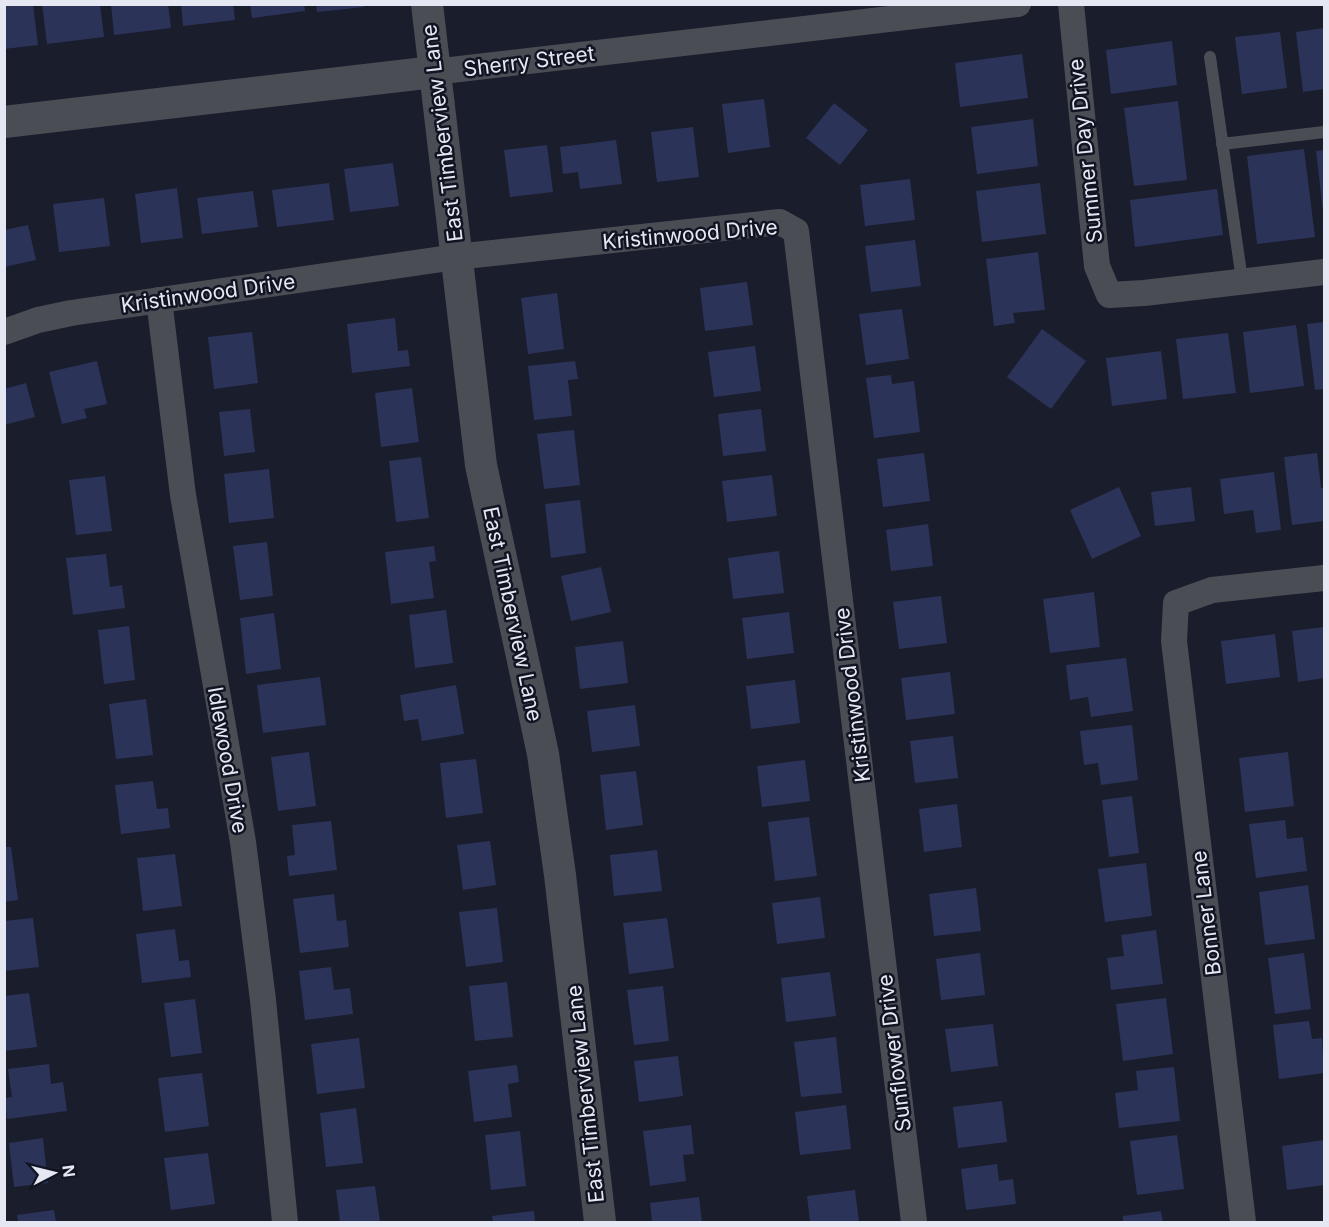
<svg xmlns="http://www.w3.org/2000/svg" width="1329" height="1227" font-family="Inter,sans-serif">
<rect width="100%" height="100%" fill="#1a1d2c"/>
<!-- building -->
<path fill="#2c3358" d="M4,4h29l5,41 -34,4z
M42,4h58l4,33 -57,7z
M111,4h57l3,24 -57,7z
M181,4h52l2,16 -52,6z
M250,4h54l1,7 -53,7z
M316,4h47l1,3 -47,5z
M1324,28v61l-21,3 -7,-60z
M1280,32l7,56 -45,6 -7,-57z
M1172,41l5,44 -66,9 -5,-44z
M1022,54l6,44 -68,9 -5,-44z
M764,99l6,48 -42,6 -6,-49z
M1178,101l9,79 -53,6 -10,-78z
M834,103l34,27 -28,35 -34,-27z
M1033,119l5,47 -61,8 -6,-47z
M693,127l6,50 -42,5 -6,-50z
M616,140l6,44 -42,5 -2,-17 -15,2 -3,-27z
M547,145l6,47 -43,5 -6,-47z
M1304,149l11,88 -58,7 -10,-88z
M1324,150v61h-1l-7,-60z
M393,163l6,43 -49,6 -6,-43z
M910,179l5,41 -50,6 -5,-41z
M329,183l5,37 -57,7 -5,-37z
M1040,183l6,51 -64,8 -6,-51z
M177,188l6,50 -42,5 -6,-49z
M1217,189l6,46 -88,12 -5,-47z
M253,191l5,36 -56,7 -5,-36z
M104,198l6,48 -51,6 -6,-48z
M28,225l8,35 -32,7v-37z
M915,240l6,46 -50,6 -6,-46z
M1038,252l7,58 -32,3 2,10 -21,3 -8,-67z
M747,282l6,43 -48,6 -5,-43z
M557,293l7,56 -36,5 -7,-56z
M902,309l7,50 -43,6 -7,-51z
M395,318l3,33 10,-1 2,16 -58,7 -5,-49z
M1324,322v67l-9,1 -8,-66z
M1296,325l8,61 -54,7 -7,-61z
M1042,329l44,32 -35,48 -44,-32z
M252,332l6,51 -44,6 -6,-52z
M1228,333l8,60 -53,6 -7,-60z
M755,346l6,45 -47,6 -6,-45z
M1161,351l6,48 -55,7 -6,-48z
M97,361l10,43 -23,5 3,9 -25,6 -13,-52z
M575,361l3,18 -10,1 4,36 -38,4 -6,-54z
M891,375l1,9 22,-3 6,51 -46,6 -8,-60z
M26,383l9,34 -31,8v-36z
M412,388l7,54 -38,5 -6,-54z
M250,409l5,43 -31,4 -5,-44z
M761,409l5,42 -43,5 -5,-42z
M574,430l6,55 -36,4 -7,-55z
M924,453l6,48 -47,6 -6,-48z
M1317,453l4,35h3v33l-32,4 -8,-68z
M421,457l8,61 -33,4 -7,-61z
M269,469l5,49 -45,5 -5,-49z
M1274,472l7,58 -25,3 -3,-23 -29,4 -4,-35z
M772,475l5,41 -50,6 -5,-41z
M105,476l7,55 -36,4 -7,-55z
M1119,487l22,49 -49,23 -22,-49z
M1191,487l4,34 -40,5 -4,-34z
M580,500l6,53 -35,5 -6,-54z
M928,524l5,42 -42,5 -5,-41z
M267,542l6,54 -33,4 -7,-54z
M434,546l2,15 -7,1 5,36 -43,6 -6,-52z
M779,551l5,42 -51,6 -5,-41z
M106,554l4,33 12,-2 3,23 -52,7 -7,-57z
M601,567l10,45 -40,9 -10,-45z
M1094,592l6,55 -50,6 -7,-54z
M941,596l6,47 -48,6 -6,-47z
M446,610l7,53 -38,5 -6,-53z
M789,612l5,41 -47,6 -5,-41z
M274,613l7,56 -35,5 -6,-56z
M129,626l6,54 -31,4 -6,-54z
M1324,627v51l-26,4 -6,-51z
M1275,634l5,43 -54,7 -5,-43z
M623,641l5,42 -48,6 -5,-42z
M1126,658l7,53 -42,6 -3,-20 -18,3 -4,-35z
M950,672l5,42 -49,6 -5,-42z
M320,677l6,48 -63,8 -6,-48z
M795,680l5,43 -49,6 -5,-43z
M456,685l8,49 -42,7 -4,-22 -14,2 -4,-26z
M146,699l7,56 -37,4 -7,-55z
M635,705l5,41 -48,6 -5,-41z
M1132,725l6,55 -37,5 -3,-22 -14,2 -4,-34z
M953,736l5,42 -43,5 -5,-42z
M309,752l7,54 -38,5 -7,-54z
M1288,752l6,54 -49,6 -6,-54z
M476,759l7,54 -37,5 -6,-55z
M805,760l5,41 -48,6 -5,-41z
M636,771l7,54 -37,5 -6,-55z
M153,781l4,28 11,-1 2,20 -49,6 -6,-49z
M1132,796l7,57 -30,4 -7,-57z
M957,804l5,43 -38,5 -5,-43z
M809,817l8,59 -42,5 -7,-59z
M1285,820l2,19 16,-2 4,34 -51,7 -7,-54z
M331,821l6,49 -48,6 -2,-20 8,-1 -3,-30z
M490,841l6,44 -33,5 -6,-45z
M4,847h7l7,53 -14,2z
M657,850l5,41 -48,5 -4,-41z
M175,854l7,52 -39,5 -6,-53z
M1146,863l6,53 -47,6 -7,-53z
M1308,885l7,54 -50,6 -6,-53z
M976,888l5,43 -47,5 -5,-42z
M334,894l3,27 9,-1 3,27 -49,6 -7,-54z
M820,897l5,41 -48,6 -5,-41z
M497,908l6,54 -37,5 -7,-55z
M33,918l6,49 -35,4v-50z
M667,918l7,50 -45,6 -6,-51z
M175,929l4,32 10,-1 2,17 -49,6 -6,-49z
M1156,930l7,54 -52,6 -4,-32 17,-2 -3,-21z
M980,953l5,42 -44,5 -5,-41z
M1304,953l7,56 -36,5 -7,-56z
M331,967l3,23 16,-2 3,26 -48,6 -6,-49z
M830,972l6,44 -50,6 -5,-44z
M507,982l6,55 -38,4 -6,-55z
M663,986l6,55 -35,4 -7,-55z
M29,993l8,54 -33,4v-55z
M1166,998l7,56 -50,7 -7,-57z
M195,999l7,54 -31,4 -7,-54z
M1309,1021l3,18 10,-1 2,35 -45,6 -6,-54z
M993,1024l5,42 -47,6 -6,-43z
M836,1037l6,56 -41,4 -7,-55z
M359,1038l6,50 -48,6 -6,-50z
M678,1056l5,40 -44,6 -5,-41z
M49,1064l2,20 12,-2 4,29 -60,8 -2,-21 7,-1 -4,-28z
M517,1065l2,17 -11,2 4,33 -38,5 -6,-51z
M1174,1067l6,54 -61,7 -4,-35 23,-3 -2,-19z
M202,1073l7,53 -44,6 -7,-54z
M1002,1101l5,41 -49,6 -5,-41z
M846,1105l5,44 -51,6 -5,-43z
M356,1108l7,55 -37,4 -6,-54z
M691,1125l3,29 -11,1 3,26 -36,5 -7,-55z
M520,1131l6,55 -35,4 -6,-55z
M1177,1135l7,54 -47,6 -7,-54z
M43,1138l5,45 -34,4 -5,-44z
M1324,1140v45l-37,5 -5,-44z
M208,1153l7,51 -44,6 -7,-52z
M997,1164l2,17 14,-2 3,25 -50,6 -5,-41z
M375,1186l5,36h-40l-4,-32z
M855,1190l4,32h-49l-3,-26z
M699,1197l3,25h-50l-2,-19z
M54,1210l2,12h-38l-1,-7z
M534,1211l1,11h-42l-1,-6z
M1161,1211l2,11h-40v-6z"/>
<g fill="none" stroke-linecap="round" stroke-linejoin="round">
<!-- service -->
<path stroke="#4b4d55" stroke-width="12" d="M1210,57l32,223
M1222,144l102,-12"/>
<!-- minor -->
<path stroke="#4b4d55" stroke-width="26" d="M1071,4l26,262 12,29 35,-2 180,-21
M434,72l584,-68
M159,300l24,195 60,347 20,158 22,222
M4,332l34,-12 33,-7 385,-56 324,-35 16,9 118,991
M1243,1222l-69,-581 2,-38 36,-13 112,-12"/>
<!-- tertiary -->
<path stroke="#4b4d55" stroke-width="32" d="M427,4l54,461 62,289 17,121 40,347
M4,122l430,-50"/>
</g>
<g text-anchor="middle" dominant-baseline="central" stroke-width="5" stroke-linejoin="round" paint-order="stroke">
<!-- street labels -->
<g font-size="21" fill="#e5e8f2" stroke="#111422">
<text transform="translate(529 61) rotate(-7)">Sherry Street</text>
<text transform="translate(442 133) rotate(-97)">East Timberview Lane</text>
<text transform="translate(1085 151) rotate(-96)">Summer Day Drive</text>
<text transform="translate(690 234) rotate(-5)">Kristinwood Drive</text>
<text transform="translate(208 293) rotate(-8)">Kristinwood Drive</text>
<text transform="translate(513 614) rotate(78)">East Timberview Lane</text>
<text transform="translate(852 695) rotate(-97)">Kristinwood Drive</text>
<text transform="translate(228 760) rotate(80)">Idlewood Drive</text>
<text transform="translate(1206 913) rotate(-97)">Bonner Lane</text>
<text transform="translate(894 1053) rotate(-97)">Sunflower Drive</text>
<text transform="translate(585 1094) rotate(-96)">East Timberview Lane</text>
</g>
</g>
<!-- border -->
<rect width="1329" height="1227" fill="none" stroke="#e5e8f2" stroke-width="12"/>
<!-- north arrow -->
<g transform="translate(54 1173) rotate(83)" stroke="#111422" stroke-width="4.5" paint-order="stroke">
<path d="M0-4.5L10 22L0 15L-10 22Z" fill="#e5e8f2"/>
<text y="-9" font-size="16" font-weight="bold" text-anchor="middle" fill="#e5e8f2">N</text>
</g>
</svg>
